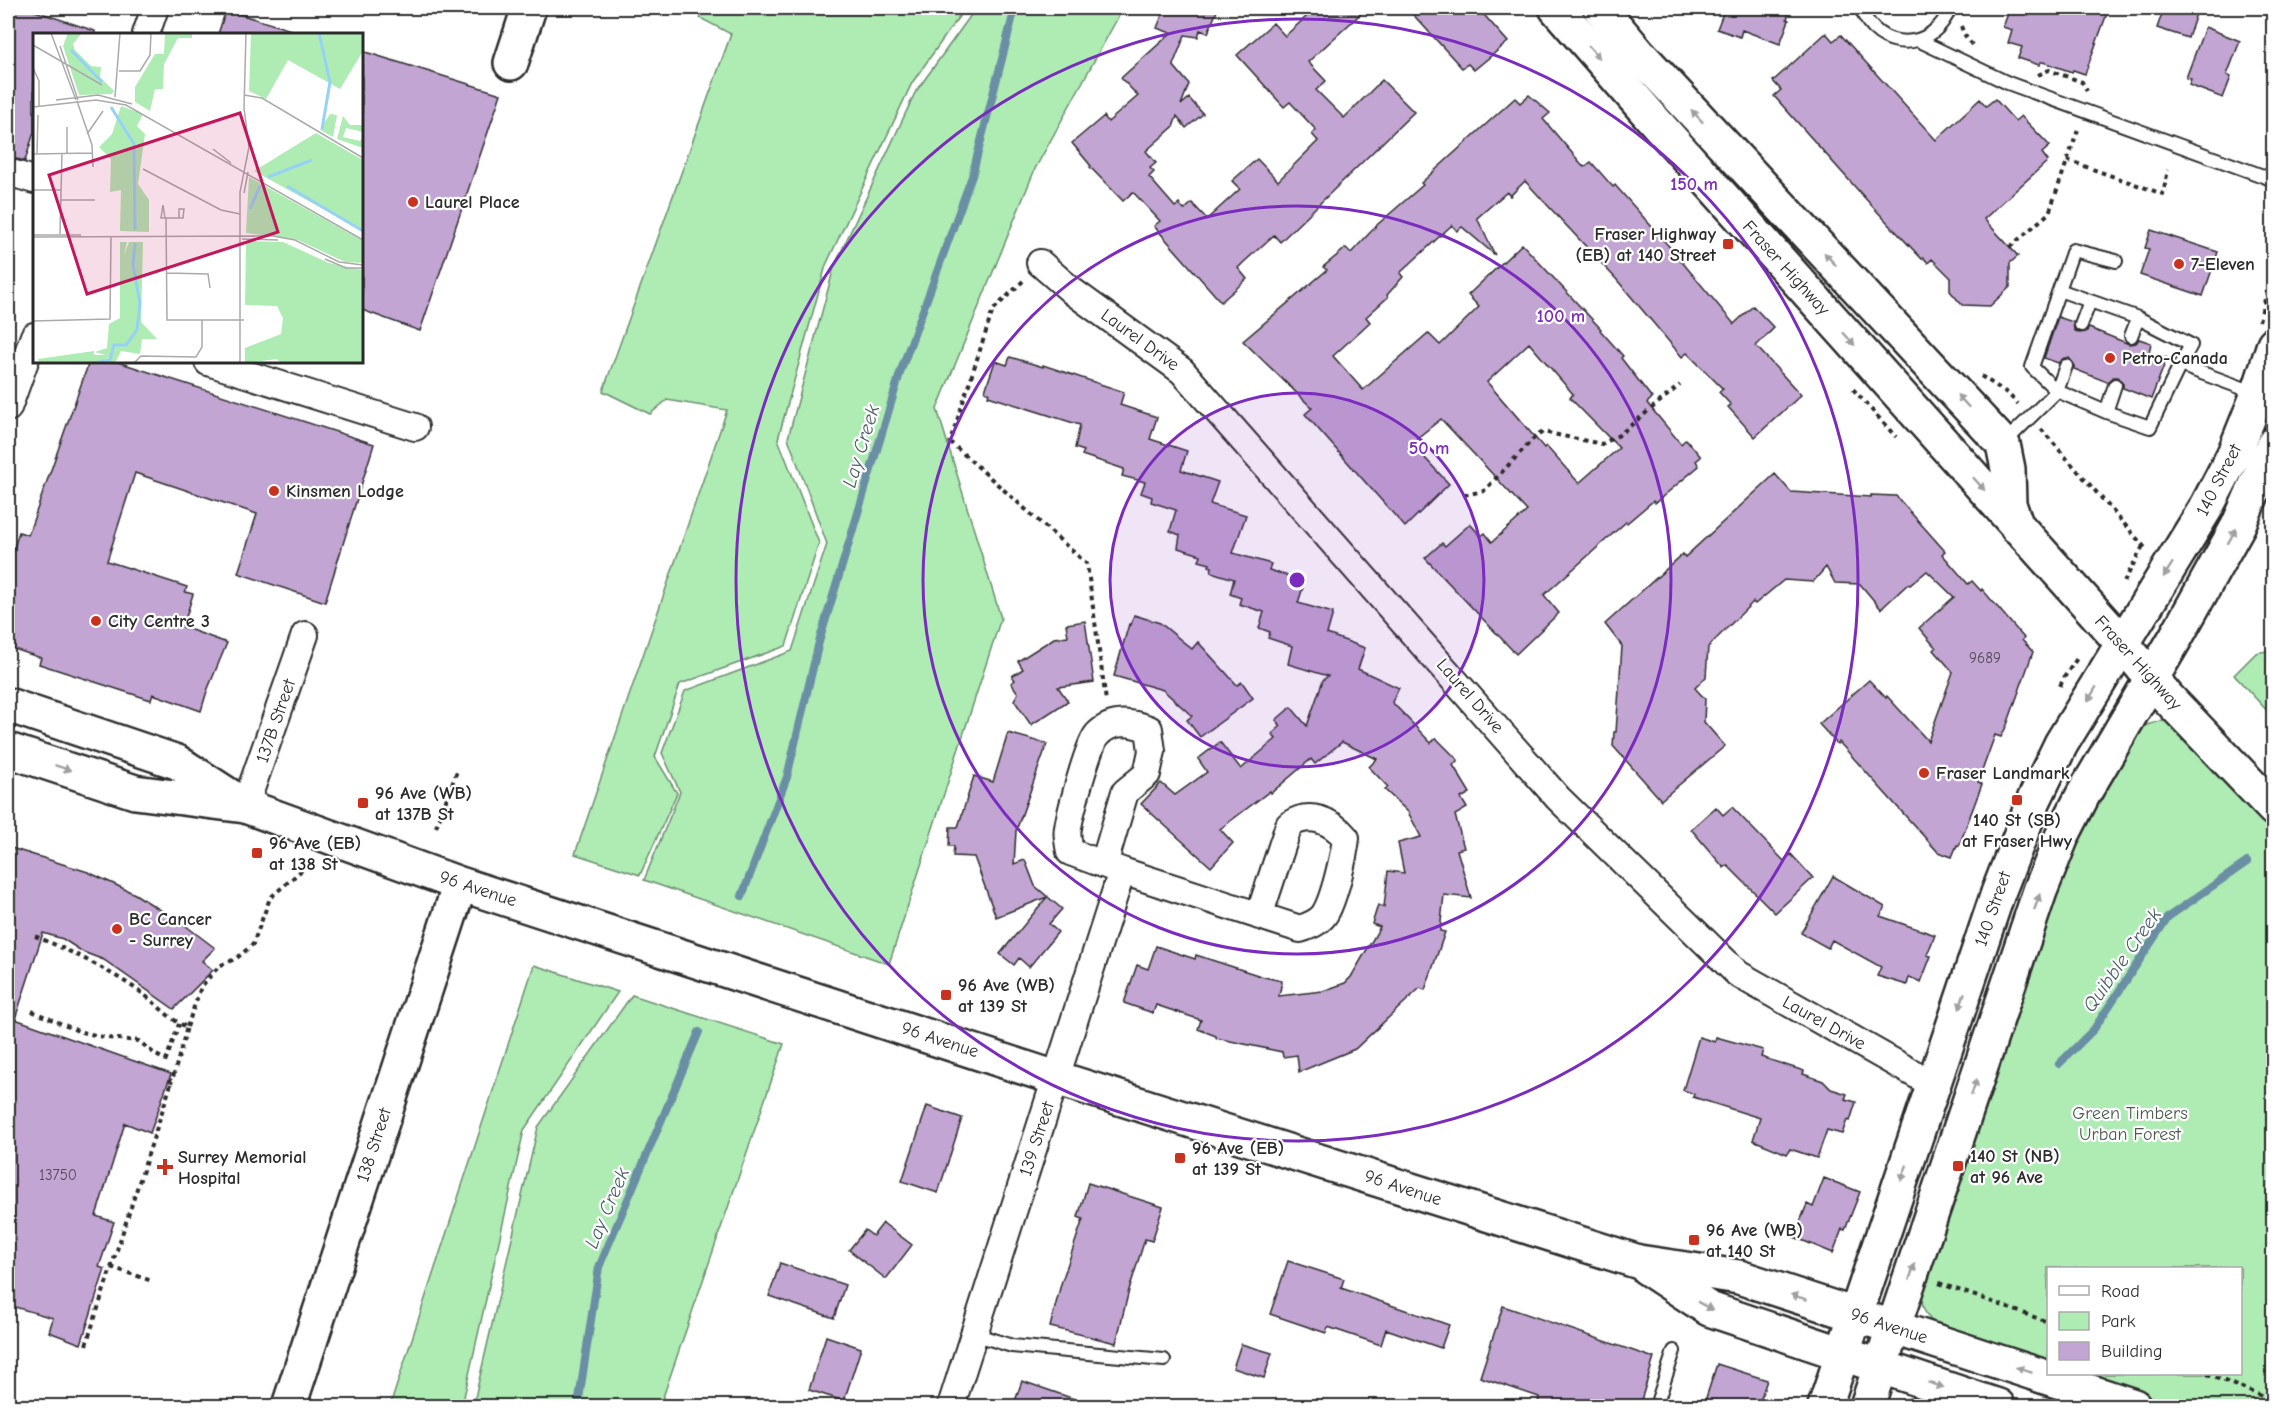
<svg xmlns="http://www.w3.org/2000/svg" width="2281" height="1414" font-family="'Comic Neue',sans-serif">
<rect width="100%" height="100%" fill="#fff"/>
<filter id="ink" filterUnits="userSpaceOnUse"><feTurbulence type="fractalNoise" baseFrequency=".0167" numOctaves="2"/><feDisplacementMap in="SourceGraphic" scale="12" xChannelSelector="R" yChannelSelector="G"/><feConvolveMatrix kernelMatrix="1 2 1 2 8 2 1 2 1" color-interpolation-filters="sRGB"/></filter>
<g filter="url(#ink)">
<!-- green -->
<path fill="#aeecb3" stroke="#6c8c6f" stroke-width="1.5" d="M704,8h261l-53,75 -86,182 -48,174 41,104 -33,103 -106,38 -25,73 22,36 -37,82 -65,-21 152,-444 -60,-10 -17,14 -47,-23 128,-357 -31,-16z
M976,8h147l-88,161 -98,240 64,209 -112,346 -245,-84 36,-88 -18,-39 23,-62 107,-40 35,-107 -39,-106 46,-171 81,-174z
M2273,650h1l-1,67 -39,-42 22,-22z
M2161,721l13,2 99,102v581h-97l-98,-32h162v-106h-192v96l-112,-39c-12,-10 -16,-21 -13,-37l128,-379 25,-67 58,-111 9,-5z
M534,965l84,27 -94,138 -62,276h-72z
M632,995l152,49 -124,362h-187l65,-279z
M1910,1398h14l27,8h-61l9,-5z"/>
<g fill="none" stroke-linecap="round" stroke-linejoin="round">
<!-- stream -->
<path stroke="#6b8fa5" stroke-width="8" d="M742,896l45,-119 32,-135 82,-272 71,-194 43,-168
M2059,1064l35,-35 74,-112 79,-55
M578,1406l21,-139 100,-235"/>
</g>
<!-- building -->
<path fill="#c2a5d2" stroke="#2b2b2b" stroke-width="1.5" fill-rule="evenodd" d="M8,8h18l69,23v3h-61v98l-9,29 -17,-4z
M1165,8h53l-10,25 -8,-3 -2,7 -13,-2 -12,30 16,19 -8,21 8,-7 14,16 -17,14 -9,-12 -4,11 -27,24 10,12 -6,5 4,4 -5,5 26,30 4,-3 5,6 8,-7 15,16 33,-30 -8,-8 25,-22 21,22 40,-40 -6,-7 4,-4 -26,-28 -6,5 -47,-52 36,-32 12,13 31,-28h51l-59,54 18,19 -10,9 28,28 38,-38 32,32 -134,130 -6,-7 -30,27 -6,6 9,11 -26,23 -67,-76 6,-5 -27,-29 -10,9 -33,-34 1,-1 -19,-23 32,-27 4,6 30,-26 -17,-18 50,-45 -14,-5z
M1407,8h71l30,34 -34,28 -6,-6 -6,4z
M1725,8h66l-4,11 2,1 -9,24 -38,-14 -2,7 -23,-8z
M2010,8h99l-24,66 -12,-4 -1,2 -29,-10h-3l-1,3 -21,-7 4,-11 -14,-4 4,-13 -9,-3z
M2164,8h22l11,3 -9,27 -31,-10z
M226,10l65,20v4h-73z
M2205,27l35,14 -13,34 4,2 -8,21 -34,-13 2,-6 -5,-1z
M1826,33l7,8 8,-6 95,105 44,-41 6,7 9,-7 20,22 6,-5 29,30 -8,7 6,8 -64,58 34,37 -8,7v24l-20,19 -28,-1 -12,-14v-14l-18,-18 -4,4 -4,-5 -2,1 -50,-53 -98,-110 7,-6 -8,-9z
M362,51l139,43 -81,237 -58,-21z
M1529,95l21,18 -7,6 41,48 7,-5 22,25 2,-2 52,59 67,80 19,-18 21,22 -18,18 45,49 -46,42 -27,-30 3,-2 -12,-13 4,-3 -36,-36 -5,4 -65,-77 -92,-99 -15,15 -3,-4 -30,26 18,37 -33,-28 -5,4 -5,-6 -52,48 3,4 -16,18 1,2 -22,20 4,5 -37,34 30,34 65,-57 12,12 39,-38 -11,-12 54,-51 79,85 -1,1 23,26 -2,2 31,40 -5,5 34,41 5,-5 15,18 -5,4 3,5 -44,37 -2,-2 -26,22 -1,-1 -82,73 15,18 -43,41 -91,-96 17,-15 3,3 25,-22 11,12 4,-3 7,9 35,-31 -86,-92 -30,24 38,41 -44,43 -100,-113 7,-6 -69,-67 84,-71 -4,-3 23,-19 5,5 27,-29 45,-39 -2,-2 94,-85 5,5zM1529,343l44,51 -3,4 49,50 -40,35 -33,-37 -2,2 -57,-66z
M8,188l7,2 -4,12 -3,-1z
M2151,230l67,22 -15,44 -63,-21 9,-26 -4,-1z
M2058,317l15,5 1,8 5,3 7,-1 3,-4 40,16 7,-1 3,-4 12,4 -2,10 18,5 -16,41 -28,-11v-5l-5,-6h-5l-6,5 -33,-13v-5l-5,-6h-5l-6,5 -14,-5z
M1010,357l33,10v-2l81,27 -4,13 37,12 -7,22 37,12 -6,19 37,12 -8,22 36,11 -13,38 38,11 -2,6 36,11 -7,22 35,10 -6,21 38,14 -7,21 41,19 -7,14 39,41 5,-5 22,22 -5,5 17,28 -9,5 6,10 -12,7 9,33 -7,2 14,48 -27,-3 -4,36 5,1 -20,58 -5,-2 -65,61 -56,23 -2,-17 -14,2 -1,-5 -66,-14v-2l-18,-7 3,-9 -45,-15 -3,8 -29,-10 13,-38 11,4 8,-23 39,13 1,-4 68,22 18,4 -3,15 44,-5 22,-8 6,-6 29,-50 -8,-3 6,-19 6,2 4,-36 16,2 -6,-30 23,-6 -13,-25 -23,-22 3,-3 -19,-20 8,-8 -35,-17 -27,22 -4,-5 -40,34 -1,-2 -50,38 13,14 -22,24 -70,-63 20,-21 14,12 32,-23 -9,-13 22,-17 21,27 35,-30 -4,-5 9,-8 -5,-6 15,-13 16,19 16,-46 5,-4 -40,-12 4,-18 -24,-8 2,-6 -11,-4 5,-16 -25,-8 2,-6 -11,-4 4,-15 -23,-7 1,-5 -3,-1 1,-2 -11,-3 2,-6 -23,-7 2,-13 -10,-4 6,-21 -25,-8 1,-5 -11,-4 4,-11 -23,-6 2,-7 -42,-14 2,-4 -9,-3 5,-23 -92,-29 1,-3 -4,-2 10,-30 12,4z
M89,362h29l256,82 -49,158 -87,-29 19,-59 -122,-41 -28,88 80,26 -2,5 8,2 -10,33 44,16 -20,48 -6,20 -48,-17 -2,6 -112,-36 2,-6 -33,-11v-80l11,-35 9,3z
M1775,474l16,18 80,5v-2l25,1 49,55 -3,3 26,30 4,-3 9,10 1,-2 42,49 -2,2 11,12 -26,73 -6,12 -6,-2 -17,47 4,2 -23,62 -2,-1 -5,12 -14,-5 -99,-110 -2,2 -18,-20 50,-44 17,18 1,-2 41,45 25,-69 -19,-22 2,-2 -17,-20 35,-31 -27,-26 -17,14 -2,-1 -27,25 -21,-25 -25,-1 -9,-16 -13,15 -29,-2 -29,24 -2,-2 -45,45 -2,30 -11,11 10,11 -1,23 21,24 -64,54 -48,-54 1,-14h2l6,-86 -17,-22 78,-70 2,3z
M1134,615l26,8 32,26 6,-7 39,43 5,-3 11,16 -53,39 -13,-17 5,-4 -29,-26 -49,-14 15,-52 2,1z
M1085,621l9,61 -36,5 10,14 -37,24 -17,-25 4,-7 -7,-10 4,-3 -3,-4 11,-7 -5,-8 36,-23 14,-2 -2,-12z
M1008,733l39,11 -31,87 -2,33 11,-4 10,26 27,23 -13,15 9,8 -29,35 -10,-9 -5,7 -14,-11 47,-57 -51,20 -22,-60 -21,-1 1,-10h-5l1,-19h8l16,-51 19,6z
M1716,807l7,8 9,-8 52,54 7,-7 22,24 -38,35 -48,-48 -3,3 -33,-39z
M8,847l80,25 47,22 51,32 29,22 -13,13 11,9 -39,39 -70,-49 -21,-8 -20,-13 -20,-6 -28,86 156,55 -21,59 -25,-10 -29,93 18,6 -15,45 6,2 -24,75 -32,-12 4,-14 -45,-13z
M1833,876l52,31 -5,9 55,19 -8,20 4,1 -10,26 -12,-5 -2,8 -30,-9 4,-9 -49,-27 -4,8 -27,-15z
M1699,1037l16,5 1,-5 47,13 -2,7 43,14 -1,3 20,7 8,8 16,5 -2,5 11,3 -6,19 -3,-1 -5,14 -15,-4 -10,28 -27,-9 -3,5 -34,-14 7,-22 -67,-21 1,-3 -11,-4z
M927,1106l35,12 -24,75 -36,-12z
M1824,1178l36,14 -15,38 -3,-1 -9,24 -39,-16 13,-33 6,3z
M1088,1183l75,24 -11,34 -7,-2 -16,51 -13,53 -66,-16 11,-43 22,-65 -5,-2z
M883,1223l29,22 -26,34 -37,-29 16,-20 8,6z
M1288,1261l56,18 -3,9 108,37 -8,23 -55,-19 -5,16 -53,-18 -2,6 -56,-19z
M780,1263l65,22 -11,33 -65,-22z
M1503,1306l151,52 -15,49h-89l-12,-5 1,-5 -59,-20z
M826,1336l35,12 -17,53 -35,-11z
M1241,1344l31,9 -8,25 -31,-10z
M1717,1364l50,16 -9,27h-55z
M1022,1381l64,22 -1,4h-72z"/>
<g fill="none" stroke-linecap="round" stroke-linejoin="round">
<defs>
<path id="lane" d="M1861,8c16,45 72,45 89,0
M1918,40l90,43 266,97
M2059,290l14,-40 43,11
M2081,325l9,-24
M2131,336l7,-18
M2066,366l-9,25 -25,-24 27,-77 79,28 53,27 -11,20
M2106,412l9,-27
M2004,443l53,-52 49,21 44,15 30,-62 76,28
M974,1334l38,12 152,14
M1656,1406l18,-55"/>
<path id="street" d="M146,34l9,-26
M8,172l26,8
M1040,263l32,28 110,80 376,427 180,176 196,111
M208,362l207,65
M8,408l26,-72
M245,806l60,-171
M1104,864l21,-72 22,-18 5,-23 -3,-22c-18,-7 -37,-10 -52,6 -8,7 -27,79 -29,93 -2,8 1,16 2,24l52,19 178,58c9,-3 18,-6 24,-14 10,-15 20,-59 22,-77 -15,-18 -37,-27 -57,-13l-30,91
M951,1406l171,-535"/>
<path id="secondary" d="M511,63l18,-55
M8,705l169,57 62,40
M8,750l127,42 110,14 215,78 596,194 583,184 100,15 395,129
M1647,1268l62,41 289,97
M289,1406l171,-522
M1825,1406l173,-513 36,-93 27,-56 146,-238 27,-52 24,-60 16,-50
M1867,1406l173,-515 23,-57 20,-39 93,-158 62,-111 36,-82"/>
<path id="primary" d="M1556,8l96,110 471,526 44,53 107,112
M1600,8l39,46 364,390 5,25 1,35 8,23"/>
</defs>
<!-- lane casing -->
<use href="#lane" stroke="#2b2b2b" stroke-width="16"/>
<!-- street casing -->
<use href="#street" stroke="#2b2b2b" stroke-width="30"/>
<!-- secondary casing -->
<use href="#secondary" stroke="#2b2b2b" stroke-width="38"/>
<!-- primary casing -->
<use href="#primary" stroke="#2b2b2b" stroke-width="38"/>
<!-- path -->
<path stroke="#2b2b2b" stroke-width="4" stroke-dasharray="4.5 4.5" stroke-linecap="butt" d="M1961,26l3,8 8,11
M2038,75l11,-5 33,12 5,9
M2067,160l96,34 5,-24
M2010,247l39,-34 30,-86
M1023,281l-30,29 -43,132 137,122 19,137
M2259,321l15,-54
M1981,376l26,17 11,11
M1853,389l43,48
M2041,429l106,121
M1464,495l20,-4 51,-54 8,-5 59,12 17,-9 61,-50
M2124,582l20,-38
M2060,686l5,-10 13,-19
M436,827l22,-59
M35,936c38,16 74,34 107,57 15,11 28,27 45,34l-15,54 -3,-1
M32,1011l46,20 29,7 32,3 17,14 10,5 13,-36
M187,1027l14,-40 18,-21 18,-8 16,-14 17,-46 33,-29
M111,1267l41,14
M1939,1283l109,39
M86,1345l86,-264
M2207,1374l67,27"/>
<!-- lane -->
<use href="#lane" stroke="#fff" stroke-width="12"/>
<!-- street -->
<use href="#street" stroke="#fff" stroke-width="26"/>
<!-- secondary -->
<use href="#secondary" stroke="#fff" stroke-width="33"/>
<!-- primary -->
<use href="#primary" stroke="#fff" stroke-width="33"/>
</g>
<!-- one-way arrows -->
<defs><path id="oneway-solid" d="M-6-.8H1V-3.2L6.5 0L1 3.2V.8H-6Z" transform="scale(1.5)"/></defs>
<g fill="#a0a0a0">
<use href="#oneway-solid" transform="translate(1594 52) rotate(49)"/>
<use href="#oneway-solid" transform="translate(1697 116) rotate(-133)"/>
<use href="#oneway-solid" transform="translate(1830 259) rotate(-133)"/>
<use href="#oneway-solid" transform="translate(1849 339) rotate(48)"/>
<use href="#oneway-solid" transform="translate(1963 401) rotate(-133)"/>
<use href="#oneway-solid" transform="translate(1979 484) rotate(48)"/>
<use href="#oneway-solid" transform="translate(2232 536) rotate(-61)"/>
<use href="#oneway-solid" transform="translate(2168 570) rotate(123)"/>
<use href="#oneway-solid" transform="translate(2092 694) rotate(121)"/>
<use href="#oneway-solid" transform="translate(63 768) rotate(18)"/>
<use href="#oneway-solid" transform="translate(2037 902) rotate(-71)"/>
<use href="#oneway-solid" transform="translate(1962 1001) rotate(108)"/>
<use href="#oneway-solid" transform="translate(1974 1087) rotate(-71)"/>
<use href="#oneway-solid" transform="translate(1904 1173) rotate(110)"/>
<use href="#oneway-solid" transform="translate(1912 1272) rotate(-71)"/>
<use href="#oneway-solid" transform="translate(1799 1297) rotate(-162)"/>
<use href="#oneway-solid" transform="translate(1705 1306) rotate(29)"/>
<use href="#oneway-solid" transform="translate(2024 1370) rotate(-162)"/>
<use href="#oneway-solid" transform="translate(1936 1385) rotate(19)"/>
</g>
</g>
<!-- distance rings -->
<circle cx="1297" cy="580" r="187" fill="#7b2cbf" fill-opacity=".12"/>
<g fill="none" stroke="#7b2cbf" stroke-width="3">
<circle cx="1297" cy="580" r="187"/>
<circle cx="1297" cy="580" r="374"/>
<circle cx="1297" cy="580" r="561"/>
</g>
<!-- markers -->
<g fill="#c8321e" stroke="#fff" stroke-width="2">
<circle cx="413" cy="202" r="6"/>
<rect x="1722" y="238" width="12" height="12" rx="3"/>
<circle cx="2179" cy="264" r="6"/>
<circle cx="2110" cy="358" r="6"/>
<circle cx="274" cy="491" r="6"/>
<circle cx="96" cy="621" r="6"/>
<circle cx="1924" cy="773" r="6"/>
<rect x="2011" y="794" width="12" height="12" rx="3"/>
<rect x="357" y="797" width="12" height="12" rx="3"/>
<rect x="251" y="847" width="12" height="12" rx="3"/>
<circle cx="117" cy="929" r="6"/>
<rect x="940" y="989" width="12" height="12" rx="3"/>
<rect x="1174" y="1152" width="12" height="12" rx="3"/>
<rect x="1952" y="1160" width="12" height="12" rx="3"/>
<path d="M162 1158h6v6h6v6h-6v6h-6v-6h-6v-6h6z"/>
<rect x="1688" y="1234" width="12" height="12" rx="3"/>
</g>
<g text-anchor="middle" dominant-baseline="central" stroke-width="4.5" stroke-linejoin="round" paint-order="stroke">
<!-- number labels -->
<g font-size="15" fill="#514a55">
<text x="1985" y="658">9689</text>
<text x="58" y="1175">13750</text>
</g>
<!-- poi labels -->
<g font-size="18" font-weight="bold" fill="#2b2b2b" stroke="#fff" text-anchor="start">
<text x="425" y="202">Laurel Place</text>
<text x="1716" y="234" text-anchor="end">Fraser Highway<tspan x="1716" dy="21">(EB) at 140 Street</tspan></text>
<text x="2191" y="264">7-Eleven</text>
<text x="2122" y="358">Petro-Canada</text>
<text x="286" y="491">Kinsmen Lodge</text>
<text x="108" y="621">City Centre 3</text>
<text x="1936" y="773">Fraser Landmark</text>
<text x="375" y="793">96 Ave (WB)<tspan x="375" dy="21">at 137B St</tspan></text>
<text x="2017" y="820" text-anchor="middle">140 St (SB)<tspan x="2017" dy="21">at Fraser Hwy</tspan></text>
<text x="269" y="843">96 Ave (EB)<tspan x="269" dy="21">at 138 St</tspan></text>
<text x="129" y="919">BC Cancer<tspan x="129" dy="21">- Surrey</tspan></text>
<text x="958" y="985">96 Ave (WB)<tspan x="958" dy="21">at 139 St</tspan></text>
<text x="1192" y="1148">96 Ave (EB)<tspan x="1192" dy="21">at 139 St</tspan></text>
<text x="1970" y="1156">140 St (NB)<tspan x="1970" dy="21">at 96 Ave</tspan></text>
<text x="178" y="1157">Surrey Memorial<tspan x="178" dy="21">Hospital</tspan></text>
<text x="1706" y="1230">96 Ave (WB)<tspan x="1706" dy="21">at 140 St</tspan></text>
</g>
<!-- street labels -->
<g font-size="18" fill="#2b2b2b" stroke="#fff">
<text transform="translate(1786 268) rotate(48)">Fraser Highway</text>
<text transform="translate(1140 340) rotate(36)">Laurel Drive</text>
<text transform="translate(2219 480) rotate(-63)">140 Street</text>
<text transform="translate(2138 663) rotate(48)">Fraser Highway</text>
<text transform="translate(1470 696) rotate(49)">Laurel Drive</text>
<text transform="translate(276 721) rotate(-71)">137B Street</text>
<text transform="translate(478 889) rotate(18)">96 Avenue</text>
<text transform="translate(1993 909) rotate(-71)">140 Street</text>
<text transform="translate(1824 1023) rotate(29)">Laurel Drive</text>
<text transform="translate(940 1040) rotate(18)">96 Avenue</text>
<text transform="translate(1037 1139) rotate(-72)">139 Street</text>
<text transform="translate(374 1145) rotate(-72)">138 Street</text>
<text transform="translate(1403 1188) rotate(18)">96 Avenue</text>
<text transform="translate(1889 1326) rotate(18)">96 Avenue</text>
</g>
<!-- park labels -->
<g font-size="18" fill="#4c5b4d" stroke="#fff">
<text x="2130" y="1113">Green Timbers<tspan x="2130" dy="21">Urban Forest</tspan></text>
</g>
<!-- water labels -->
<g font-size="20" font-style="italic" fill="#4b5d68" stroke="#fff">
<text transform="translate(861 446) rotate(-73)">Lay Creek</text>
<text transform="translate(2122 960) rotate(-55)">Quibble Creek</text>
<text transform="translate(607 1208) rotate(-67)">Lay Creek</text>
</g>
</g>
<!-- overview -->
<g transform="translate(33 33)">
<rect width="330" height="330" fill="#fff"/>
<path d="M35,0h14l-9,11 2,6 16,16 10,1 -1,10 14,14 -2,3 -33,1 -16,-49zM132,0h27v5h-14l-14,26 -1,25h-8l-5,22 -15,-9v-15l20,-33h9zM218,0h112v18l-23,38 -52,-29 -22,39 -17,-8zM88,73l22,8 -6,12 8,8 -7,50 11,16v32l-29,-1 1,-41 -11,2 1,-33 -12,-12 13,-13zM297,81l7,1 -4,22 -13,-7zM310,83l7,9h13v7l-17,-4 -3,9 17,4 3,-4v11l-26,-9zM283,100l47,27v71l-109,-60zM216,144l114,64v22l-18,-1 -47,-22 -52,-7zM213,208l37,1 46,21 34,7v93h-82l-4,-4 -32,4v-15l36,-14 2,-16 -6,-12 -32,-1zM87,209h7l-3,13 5,-13h14l-2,80 16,17h-15l-2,15 -19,-3 -6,12h-6l-3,-7 2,7h-69l-1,-4 56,-8v4h11l-10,-3 12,-4 2,-24 11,-6z" fill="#aeecb3"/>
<path fill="none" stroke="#96d2f6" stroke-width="3" d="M286,0l11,49 -8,47M38,17l31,32M78,74l23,37 1,86M235,144l44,-17M254,153l76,45M217,176l10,-23M61,330l16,-3 4,-15h12l11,-15 3,-27 -7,-38 2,-22"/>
<path fill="none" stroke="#aaa" stroke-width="1.5" d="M18,0l25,67M0,12l69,40M27,13l18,54M0,35l6,13v25M86,38h21l10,-16 1,-22M211,62l18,3 101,60M82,64l5,-64M23,67l42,-5 34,9M44,68l15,44 1,22M0,74l63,-7 30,5 237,135M54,101l16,-23M180,116l18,14M4,120l1,-38M34,120v-26M0,121l60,-1M110,136l78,41 19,4M0,157h28M211,160l4,-21M28,167h34M132,185l-2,-13 -2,13h22l1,-9h-5v9M133,185l1,102h77M27,201l2,-81M0,202h48M0,204l240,-1 22,4 44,22 24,3M209,206l36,1M292,226l21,9h17M134,240l41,1 2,14M0,288l77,-2 1,-82M101,330l7,-7 55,1 6,-10v-27M207,330v-171l9,-45 -5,-39 2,-75"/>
<path fill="#c2185b" fill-opacity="0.15" stroke="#c2185b" stroke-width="3" d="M207,80l38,119 -191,62 -38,-119z"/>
<rect width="330" height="330" fill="none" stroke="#2b2b2b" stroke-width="3"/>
</g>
<circle cx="1297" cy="580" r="9" fill="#7b2cbf" stroke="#fff" stroke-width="3"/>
<g font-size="18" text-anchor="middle" font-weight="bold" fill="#7b2cbf" stroke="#fff" stroke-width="4.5" stroke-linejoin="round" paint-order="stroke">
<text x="1694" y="190">150 m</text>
<text x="1561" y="322">100 m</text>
<text x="1429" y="454">50 m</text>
</g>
<!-- margin -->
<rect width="2281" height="1414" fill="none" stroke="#fff" stroke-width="30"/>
<rect x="15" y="15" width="2251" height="1384" fill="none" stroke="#2b2b2b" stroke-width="2" filter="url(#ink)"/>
<!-- legend -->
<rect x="2047" y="1267" width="195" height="108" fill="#ffffff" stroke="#aaaaaa" stroke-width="1.5"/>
<rect x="2059" y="1286" width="30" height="9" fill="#ffffff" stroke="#aaaaaa" stroke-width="1.5"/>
<text x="2101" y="1297" font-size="18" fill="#2b2b2b">Road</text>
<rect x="2059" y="1312" width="30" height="18" fill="#aeecb3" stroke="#aaaaaa" stroke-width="1.5"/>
<text x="2101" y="1327" font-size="18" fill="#2b2b2b">Park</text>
<rect x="2059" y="1342" width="30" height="18" fill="#c2a5d2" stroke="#aaaaaa" stroke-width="1.5"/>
<text x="2101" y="1357" font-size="18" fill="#2b2b2b">Building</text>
</svg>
